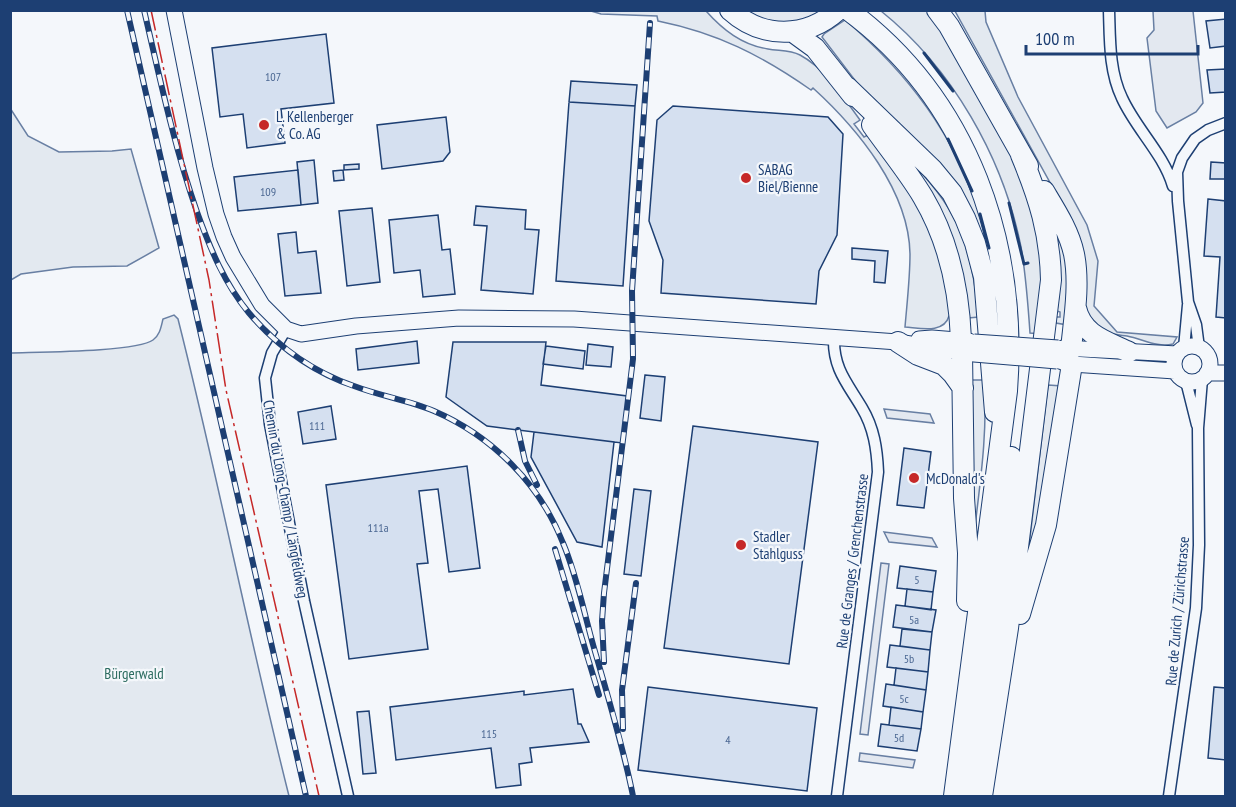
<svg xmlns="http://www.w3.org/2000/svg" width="1236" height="807" font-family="'PT Sans Narrow',sans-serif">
<rect width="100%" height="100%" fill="#f4f7fb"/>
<!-- green -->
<path fill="#e3e9f0" stroke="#687fa3" stroke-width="1.5" d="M591,11h115c17,19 36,34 62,38 11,2 22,1 32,6 26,14 43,42 60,65l-6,4 10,13 6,-3 49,70 24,57 10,54 -4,1c-5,18 -29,12 -44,11 2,-24 5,-49 5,-73 -1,-63 -52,-125 -97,-166l-2,2c-50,-35 -94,-57 -153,-69l-1,-5 -56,-2z
M743,11h83l-19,10 -33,3z
M881,11h49l87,152 24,63v108l-11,-1c-2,-29 -4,-58 -9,-86 -18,-90 -69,-179 -140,-236z
M955,11h30l1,11 32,75 69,128 11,36 -4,45 23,26 60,5 -4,7c-16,4 -30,-5 -46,-8 -7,-1 -15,-1 -23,-5 -5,-2 -10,-7 -15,-11l-31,-123z
M845,20c63,53 110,115 135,195 6,17 9,36 14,54l-13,-23 -159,-209 2,-3z
M10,108l18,28 31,16 53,-1 19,-2 28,99 -32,18 -54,1 -52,7 -10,6z
M903,154c56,54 67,87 76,163l-11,1z
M1054,224l14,24v77l-12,-2v-6h4v-5l-3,-1 2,-16z
M174,315l4,4c40,158 71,319 111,477h-278v-443c25,-1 126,-1 142,-13 7,-5 8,-13 10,-21z
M968,380h16c4,52 -4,103 -10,155z
M1048,385l14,1 -18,118 -17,59z"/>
<!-- parking -->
<path fill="#e3e8f0" stroke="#687fa3" stroke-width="1.5" d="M1153,11h40l10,92 -7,9 -29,16 -11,-17 -9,-73 7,-8z
M884,409l46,5 4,9 -47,-5z
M884,532l48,6 5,9 -48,-5z
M881,563l8,1 -21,171 -8,-1z
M860,753l55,7 -2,8 -54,-7z"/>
<!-- building -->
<path fill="#d5e0f0" stroke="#1d3f73" stroke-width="1.5" d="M1226,19v27l-16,2 -4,-27z
M326,34l8,69 -53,6 4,34 -38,5 -4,-34 -23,3 -8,-69z
M1226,69v23l-16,1 -3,-23z
M571,81l66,4 -2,21 -66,-4z
M569,102l66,4 -12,180 -67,-5z
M673,106l155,11 15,17 -6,101 -18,36 -3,33 -155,-11 2,-33 -14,-39 8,-101z
M446,117l4,35 -7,9 -61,8 -5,-44z
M314,160l4,43 -17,2 -4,-43z
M1211,162l15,1v16h-16z
M359,164v5l-15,1v-5z
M298,170l3,35 -63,6 -4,-34z
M343,170l1,10 -10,1 -1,-10z
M1208,199l18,2v117l-10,-1 4,-60 -16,-1z
M476,206l50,4 -1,19 14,1 -6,64 -52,-4 6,-64 -13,-1z
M372,208l8,74 -33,4 -8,-75z
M438,215l4,35 8,-1 5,45 -32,3 -3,-27 -26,3 -5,-53z
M296,232l2,21 18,-2 5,42 -36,3 -7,-62z
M852,248l36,3 -3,32 -11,-1 1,-21 -23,-2z
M417,341l2,22 -61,7 -2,-21z
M453,342h93l-5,43 86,11 -5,47 -135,-17 -41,-29z
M588,344l25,3 -2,20 -25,-2z
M546,346l39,5 -2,18 -40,-5z
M645,375l20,2 -4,44 -21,-3z
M331,406l5,33 -33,5 -5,-32z
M693,426l125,16 -29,222 -125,-16z
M534,432l80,10 -12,105 -25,-5 -46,-85z
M904,448l27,4 -7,56 -27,-3z
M467,466l13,102 -31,4 -11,-83 -19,2 9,72 -11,1 11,85 -79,10 -23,-174z
M634,489l17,2 -10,85 -17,-2z
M900,566l36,5 -3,21 -36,-4z
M907,589l26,3 -2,18 -26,-4z
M896,605l40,5 -4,22 -39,-5z
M902,629l30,3 -2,18 -30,-4z
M890,645l40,5 -2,22 -41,-5z
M896,668l32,4 -2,18 -32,-5z
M886,684l40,6 -3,22 -40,-6z
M648,687l169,21 -10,83 -169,-21z
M1214,687l12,1v72l-18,-2z
M573,689l5,35h3l8,18 -59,6 2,14 -13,2 2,21 -25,3 -5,-40 -95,12 -6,-53 134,-16v4z
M891,707l32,5 -2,17 -32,-4z
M369,711l7,62 -13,1 -6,-62z
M881,724l40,5 -4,22 -39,-5z"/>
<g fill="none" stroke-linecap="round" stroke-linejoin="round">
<defs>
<path id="street" d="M1109,10c1,30 0,61 13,88 14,31 41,55 51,88
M286,329l-14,24 -7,25 5,46 34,177 44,195
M834,338c-1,31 14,46 28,70 12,20 15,41 16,64l-41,324
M1184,348l4,-43
M1199,348l-3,-23 -8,-23 -10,-101 -1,-29 5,-14 13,-19 13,-9 18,-7
M1186,381l11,44
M1169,796l27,-188 3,-63 -1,-117 4,-49"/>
<path id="secondary" d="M174,10l31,158 11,46 8,23 9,20 29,48 24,24 15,5 55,-8 103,-8 115,1 324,23 73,12
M919,339l13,-1 37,3
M1174 364a18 18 0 1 1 36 0a18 18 0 1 1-36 0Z
M1063,348l114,6
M1062,362l10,2 103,7
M1207,373h19"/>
<path id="highway" d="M730,10c32,29 76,29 108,0
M848,10c122,90 170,235 159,381l-53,405
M937,10l12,16 79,140
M793,32l22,16 38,48
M847,87l86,83 19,23 13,25 10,25 9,34 11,135
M872,125c17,24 36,47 51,72 26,44 36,92 38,142
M1044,191c12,20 25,40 30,63 6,30 0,65 -3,95
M1076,308c6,27 30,33 53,44
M898,342l20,13 26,10 9,9 10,14
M962,352l2,146 4,55 -1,48
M1020,614l26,-89 26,-161
M968,796l43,-339
M982,796l26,-168 43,-348c-1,-47 -12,-82 -30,-125"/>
</defs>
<!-- street casing -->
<use href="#street" stroke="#1d3f73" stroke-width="13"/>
<!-- secondary casing -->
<use href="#secondary" stroke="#1d3f73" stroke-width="17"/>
<!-- highway casing -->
<use href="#highway" stroke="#1d3f73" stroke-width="22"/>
<!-- street -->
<use href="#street" stroke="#f4f7fb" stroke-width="10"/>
<!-- secondary -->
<use href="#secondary" stroke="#f4f7fb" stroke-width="15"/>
<!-- highway -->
<use href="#highway" stroke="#f4f7fb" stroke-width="20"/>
<defs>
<path id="rail" d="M127,10l179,786
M144,10c16,69 30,136 53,202 13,36 27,71 52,101 28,33 64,59 105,73 26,10 54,14 80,25 58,25 106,73 129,132 14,33 21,70 31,105 14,49 29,98 39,148
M518,430l7,31 12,24
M555,549l44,146
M604,662l-2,-41 2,-28 29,-234 -1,-68 18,-268
M623,729l-1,-39 14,-107"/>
</defs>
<!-- rail casing -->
<use href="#rail" stroke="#1d3f73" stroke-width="6"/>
<!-- rail -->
<use href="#rail" stroke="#f4f7fb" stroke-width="4" stroke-dasharray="11" stroke-linecap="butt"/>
<defs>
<path id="secondary-bridge" d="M974,342l84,6
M974,354l83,7"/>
</defs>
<!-- secondary-bridge casing -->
<use href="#secondary-bridge" stroke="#1d3f73" stroke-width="17" stroke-linecap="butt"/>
<!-- secondary-bridge -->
<use href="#secondary-bridge" stroke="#f4f7fb" stroke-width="15"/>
<!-- wall -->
<path stroke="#1d3f73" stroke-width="3" d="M924,53l29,38
M948,139l24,52
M1009,203l15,61 4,-1
M980,214l9,34"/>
<!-- power -->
<path stroke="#c62828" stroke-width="1.5" stroke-dasharray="21 4.5 3 4.5" stroke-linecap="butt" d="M151,10l58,270 17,110 93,406"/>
</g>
<!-- markers -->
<g fill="#c62828" stroke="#f4f7fb" stroke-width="2">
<circle cx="264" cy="125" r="6"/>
<circle cx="746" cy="178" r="6"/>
<circle cx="914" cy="478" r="6"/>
<circle cx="741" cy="545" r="6"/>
</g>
<g text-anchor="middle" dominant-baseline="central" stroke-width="4.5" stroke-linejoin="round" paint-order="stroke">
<!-- number labels -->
<g font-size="12" fill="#4b6792">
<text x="273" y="76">107</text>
<text x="268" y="191">109</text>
<text x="317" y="425">111</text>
<text x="378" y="527">111a</text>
<text x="917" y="579">5</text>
<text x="914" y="619">5a</text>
<text x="909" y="658">5b</text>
<text x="904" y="698">5c</text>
<text x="489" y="733">115</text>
<text x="899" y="737">5d</text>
<text x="728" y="739">4</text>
</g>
<!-- poi labels -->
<g font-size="15" fill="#1d3f73" stroke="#f4f7fb" text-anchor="start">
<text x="276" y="116">L. Kellenberger<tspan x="276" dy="17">&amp; Co. AG</tspan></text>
<text x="758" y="169">SABAG<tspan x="758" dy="17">Biel/Bienne</tspan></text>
<text x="926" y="478">McDonald's</text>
<text x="753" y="536">Stadler<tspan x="753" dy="17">Stahlguss</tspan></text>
</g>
<!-- street labels -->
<g font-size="15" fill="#1d3f73" stroke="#f4f7fb">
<text transform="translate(286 499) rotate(80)">Chemin du Long-Champ / Längfeldweg</text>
<text transform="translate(852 561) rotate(-83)">Rue de Granges / Grenchenstrasse</text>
<text transform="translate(1177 611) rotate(-85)">Rue de Zurich / Zürichstrasse</text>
</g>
<!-- park labels -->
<g font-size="15" fill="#2c6c60" stroke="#f4f7fb">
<text x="134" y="673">Bürgerwald</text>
</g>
</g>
<!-- border -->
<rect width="1236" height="807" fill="none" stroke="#1d3f73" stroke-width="24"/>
<!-- scale -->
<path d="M1026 45v9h172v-9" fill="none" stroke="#1d3f73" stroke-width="3"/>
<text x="1035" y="45" font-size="18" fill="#1d3f73" stroke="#f4f7fb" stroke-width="4.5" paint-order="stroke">100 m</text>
</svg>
